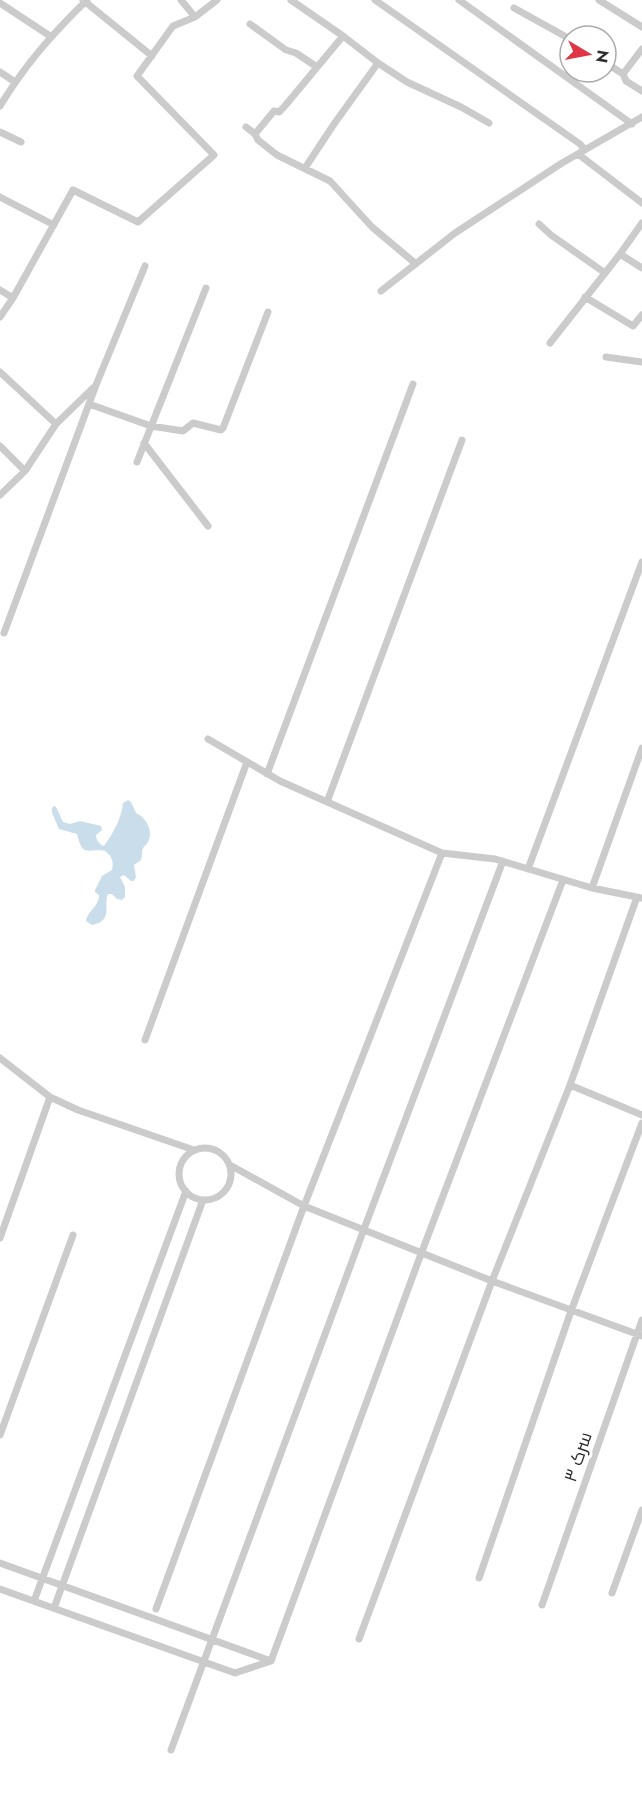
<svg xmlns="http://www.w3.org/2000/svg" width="642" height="1804" font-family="Jost,Cairo,sans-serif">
<rect width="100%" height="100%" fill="#fff"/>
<!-- water -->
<path fill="#c9deea" d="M128,800l3,2 5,11c10,4 18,19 12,29 -3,5 -4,3 -6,9 0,3 0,6 -1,9l-7,5 2,12 -2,4h-3l-7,-6 -4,2 5,10v10l-3,3 -5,-1 -5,-5h-4c-5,11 6,27 -16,31l-6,-4c2,-11 13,-14 13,-26l-4,-3v-2l7,-14 10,-6c2,-8 0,-14 -7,-19 -19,-3 -22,7 -28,-17l-18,-5 -7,-16v-5l2,-2 2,1 7,15 7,2 10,-3 21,5 1,4 -6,5c0,5 4,10 8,11 9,-13 17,-26 19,-43z"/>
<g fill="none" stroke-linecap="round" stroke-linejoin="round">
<!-- street -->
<path stroke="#cbcbcb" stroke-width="7" d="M83,0l69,56
M181,0l14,17
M291,0l52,36 35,27 29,19 54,25 28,16
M375,0l205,144 5,6
M459,0l173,124
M599,0l43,27
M0,3l50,33
M514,8l56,31
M250,24l36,26 10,3 21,14
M642,49l-19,25 3,7 16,10
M606,63l17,11
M0,72l15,10
M0,106c25,-41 52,-72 87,-106
M246,127l9,7 3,6 19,15 53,26 42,46 44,37
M0,132l21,10
M255,134l19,-23 5,1 5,-5 59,-71
M578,154l64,49
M305,168l29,-44 44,-61
M0,197l54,28
M539,224l12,11 54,38
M620,254l22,14
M0,290l13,8
M381,291l74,-58 107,-70 80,-46
M585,297l48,29 9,-11
M0,317l13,-19 60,-108 65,32 76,-67 -77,-79 36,-50 22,-9 22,-17
M550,343l70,-89 22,-31
M606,357l36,5
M0,372l56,52
M89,404l62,22 32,5 10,-8 28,7 2,-2 45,-116
M144,443l64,83
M0,446l25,25 -25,24
M137,462l69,-174
M25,471l31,-47 37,-36
M4,633l92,-248 49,-119
M208,739l72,42 162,72 53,6 97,29 50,10
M267,774l146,-390
M327,802l135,-362
M528,869l114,-307
M592,888l50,-140
M145,1040l102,-278
M0,1058l50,39 28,13 116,40
M570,1085l72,30
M179 1174a26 26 0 1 1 52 0a26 26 0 1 1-52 0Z
M230,1165l74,41 188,75 150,55
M0,1238l50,-141
M0,1435l73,-200
M0,1563l271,98
M479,1578l92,-267 71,-188
M0,1589l235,84 36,-12
M612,1593l30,-83
M34,1601l152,-410
M542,1605l100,-285
M54,1608l149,-408
M156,1609l148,-403 138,-353
M359,1639l133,-358 78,-196 67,-188
M271,1661l150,-407 142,-374
M171,1750l193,-521 139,-368"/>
</g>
<g text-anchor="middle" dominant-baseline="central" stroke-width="6" stroke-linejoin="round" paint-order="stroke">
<!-- street labels -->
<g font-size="18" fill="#2e2e2e" stroke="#fff">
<text transform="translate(578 1457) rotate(-71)">سرک ۳</text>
</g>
</g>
<!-- north arrow -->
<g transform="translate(588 54) rotate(100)"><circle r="28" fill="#ffffff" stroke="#ababab" stroke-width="1.5"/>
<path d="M0-4.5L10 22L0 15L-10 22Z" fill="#df3645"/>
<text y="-9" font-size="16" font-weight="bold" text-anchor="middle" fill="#2e2e2e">N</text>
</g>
</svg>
